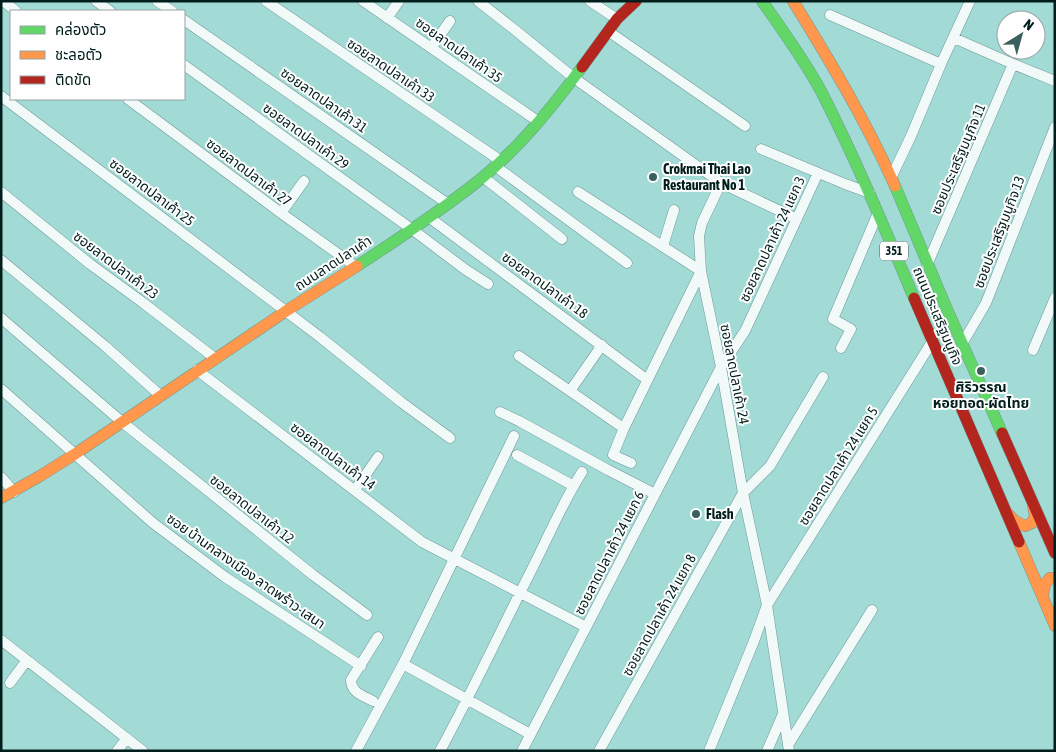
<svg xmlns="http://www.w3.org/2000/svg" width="1056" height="752" font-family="'Asap Condensed','Noto Sans Thai',sans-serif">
<rect width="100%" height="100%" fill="#a2dad5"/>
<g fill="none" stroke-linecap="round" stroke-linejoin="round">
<defs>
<path id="street" d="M3,1l13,10
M96,1l14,10
M157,1l15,10
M266,1l235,160
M363,1l176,121
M478,1l37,29 59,48 147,105 -19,40 -3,13 2,35 20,96 22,126 24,112 22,146
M590,1l27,18
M830,15l111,49
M387,18l12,-17
M184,20l264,184
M608,31l137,95
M954,38l59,26 42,17
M431,48l19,-27
M184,65l233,168 49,37 22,14
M1,96l319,241 81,65 49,36
M128,99l153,114 74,53
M761,149l84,35 25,9
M495,166l132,97
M483,177l79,62
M891,178l20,-42 30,-72 29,-63
M721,183l76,36
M1,192l89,72 52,38 74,57
M578,192l123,79 -77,157 -11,27 18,8
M281,213l23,-32
M430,218l212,158
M663,246l11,-36
M1,260l104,86 56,50
M927,265l86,-201
M1,318l121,104 191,153 54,40
M962,344l24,-41 69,-176
M841,348l10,-19 -18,-10 45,-106
M1033,350l22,-52
M519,356l51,35 32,-46
M197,370l225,172 164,85
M1,389l152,134 72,54 136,89
M570,391l49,34
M500,412l19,9 89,49 47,24
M517,455l57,31
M1,477l13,15
M355,490l23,-33
M1,640l142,111
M403,664l127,70
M10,683l17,-23
M373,701c-9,-5 -22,-8 -22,-21l27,-43
M788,745l84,-135
M117,751l10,-13
M356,751l47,-87 111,-228
M440,751c33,-61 62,-123 93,-184 16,-32 30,-65 49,-95
M522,751l199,-384 24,-36 73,-158
M599,751l144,-258 27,-27 53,-89
M709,751l45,-110 13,-36 165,-263
M767,751l16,-37"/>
<path id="fast" d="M762,1c21,30 43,60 60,92 34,67 63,136 92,205
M895,186l51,121 56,126
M357,266c43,-28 85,-56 125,-88 39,-32 70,-71 100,-111"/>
<path id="slow" d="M793,1c37,60 73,120 102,185
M1,498l39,-22 35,-22 211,-143 71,-45
M1006,512l9,9 10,5 7,-3 3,-7 -2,-12
M1019,542l36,84
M1043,598c0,-8 1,-14 7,-20h5"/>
<path id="jam" d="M582,67l35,-48 19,-18
M914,298l105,244
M1002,433l53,120"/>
</defs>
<!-- street casing -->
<use href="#street" stroke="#6f9895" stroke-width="11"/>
<!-- fast casing -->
<use href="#fast" stroke="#6f9895" stroke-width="12"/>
<!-- slow casing -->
<use href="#slow" stroke="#6f9895" stroke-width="12"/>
<!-- jam casing -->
<use href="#jam" stroke="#6f9895" stroke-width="12"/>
<!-- street -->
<use href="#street" stroke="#f1f9f9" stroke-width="10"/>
<!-- fast -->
<use href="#fast" stroke="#63d668" stroke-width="11"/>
<!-- slow -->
<use href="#slow" stroke="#ff974d" stroke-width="11"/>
<!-- jam -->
<use href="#jam" stroke="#b3261e" stroke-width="11"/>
</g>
<!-- markers -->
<g fill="#39605d" stroke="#fefefe" stroke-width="2">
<circle cx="653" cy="177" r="5"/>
<circle cx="981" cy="371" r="5"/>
<circle cx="696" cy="514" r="5"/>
</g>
<g text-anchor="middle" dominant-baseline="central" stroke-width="4" stroke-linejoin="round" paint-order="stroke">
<!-- shield labels -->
<rect fill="#fefefe" stroke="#4c6160" stroke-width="1" x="880" y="241.5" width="28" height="19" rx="4"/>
<g font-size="12" font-weight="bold" fill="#001e1c">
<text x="894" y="251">351</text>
</g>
<!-- street labels -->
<g font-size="14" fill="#001e1c" stroke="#fefefe">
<text transform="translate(459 50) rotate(35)">ซอยลาดปลาเค้า 35</text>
<text transform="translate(391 70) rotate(34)">ซอยลาดปลาเค้า 33</text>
<text transform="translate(324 100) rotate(35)">ซอยลาดปลาเค้า 31</text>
<text transform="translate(306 136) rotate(36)">ซอยลาดปลาเค้า 29</text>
<text transform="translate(958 159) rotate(-67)">ซอยประเสริฐมนูกิจ 11</text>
<text transform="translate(249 172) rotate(37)">ซอยลาดปลาเค้า 27</text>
<text transform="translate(152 192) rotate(37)">ซอยลาดปลาเค้า 25</text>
<text transform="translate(999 232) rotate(-69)">ซอยประเสริฐมนูกิจ 13</text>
<text transform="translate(772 239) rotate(-65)">ซอยลาดปลาเค้า 24 แยก 3</text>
<text transform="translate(333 263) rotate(-33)">ถนนลาดปลาเค้า</text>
<text transform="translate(116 265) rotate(37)">ซอยลาดปลาเค้า 23</text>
<text transform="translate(545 285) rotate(36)">ซอยลาดปลาเค้า 18</text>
<text transform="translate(938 316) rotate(67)">ถนนประเสริฐมนูกิจ</text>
<text transform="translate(735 374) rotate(79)">ซอยลาดปลาเค้า 24</text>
<text transform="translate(333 456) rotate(37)">ซอยลาดปลาเค้า 14</text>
<text transform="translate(838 466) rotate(-58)">ซอยลาดปลาเค้า 24 แยก 5</text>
<text transform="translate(252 509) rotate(38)">ซอยลาดปลาเค้า 12</text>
<text transform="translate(609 553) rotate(-63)">ซอยลาดปลาเค้า 24 แยก 6</text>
<text transform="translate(246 571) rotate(35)">ซอย บ้านกลางเมือง ลาดพร้าว-เสนา</text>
<text transform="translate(659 615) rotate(-61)">ซอยลาดปลาเค้า 24 แยก 8</text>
</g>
<!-- poi labels -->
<g font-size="14" font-weight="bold" fill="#001e1c" stroke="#fefefe" text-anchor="start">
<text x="663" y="169">Crokmai Thai Lao<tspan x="663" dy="16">Restaurant No 1</tspan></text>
<text x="981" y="387" text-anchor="middle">ศิริวรรณ<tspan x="981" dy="16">หอยทอด-ผัดไทย</tspan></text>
<text x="706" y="514">Flash</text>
</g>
</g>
<!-- border -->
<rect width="1056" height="752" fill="none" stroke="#001e1c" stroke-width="5"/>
<!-- legend -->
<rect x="10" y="10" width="175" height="90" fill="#fefefe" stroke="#98a4a4"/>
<rect x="20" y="26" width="25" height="8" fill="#63d668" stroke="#98a4a4"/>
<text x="55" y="35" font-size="15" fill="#001e1c">คล่องตัว</text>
<rect x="20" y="51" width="25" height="8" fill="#ff974d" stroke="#98a4a4"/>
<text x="55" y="60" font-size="15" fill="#001e1c">ชะลอตัว</text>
<rect x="20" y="76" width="25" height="8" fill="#b3261e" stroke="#98a4a4"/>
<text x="55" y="85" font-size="15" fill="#001e1c">ติดขัด</text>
<!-- north arrow -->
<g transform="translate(1021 35) rotate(37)"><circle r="24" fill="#fefefe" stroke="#98a4a4"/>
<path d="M0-4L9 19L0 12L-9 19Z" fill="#39605d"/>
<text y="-8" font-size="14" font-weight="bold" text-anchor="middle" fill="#001e1c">N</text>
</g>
</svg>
